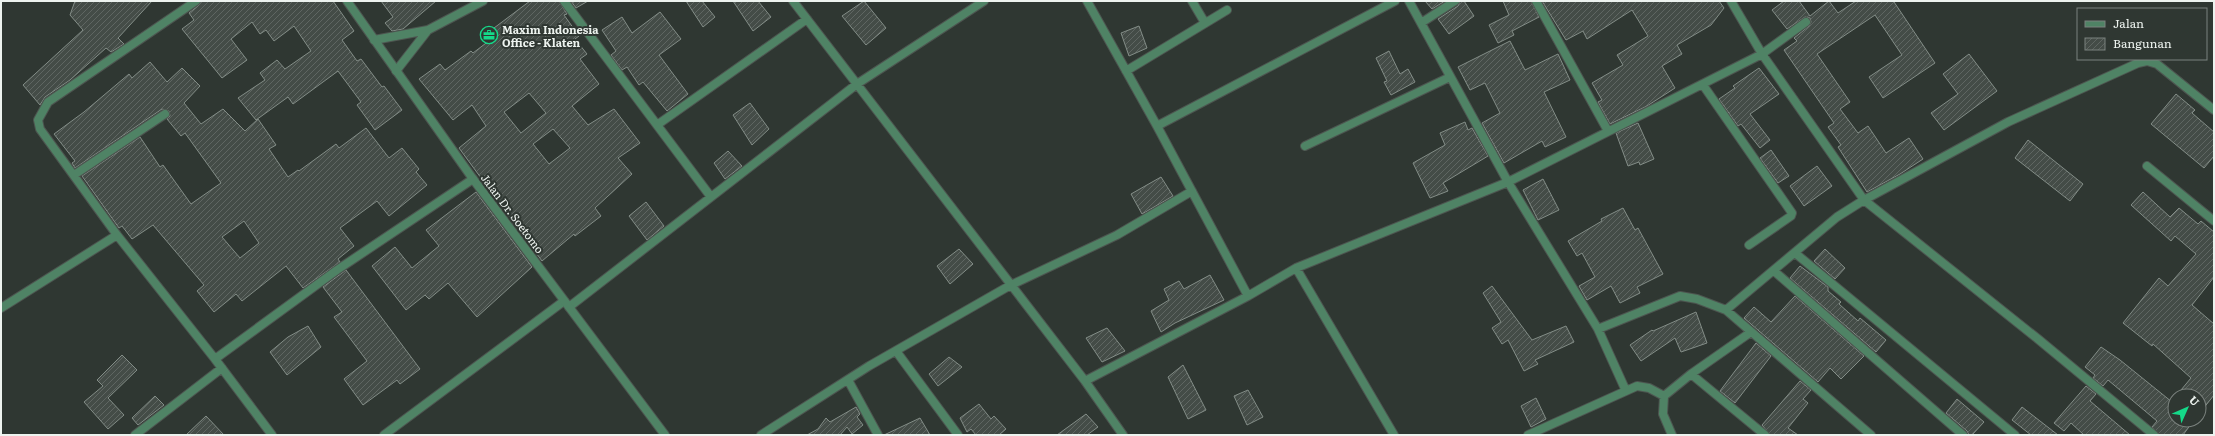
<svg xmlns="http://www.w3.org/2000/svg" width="2215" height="436" font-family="Literata,serif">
<defs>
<pattern id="building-hatch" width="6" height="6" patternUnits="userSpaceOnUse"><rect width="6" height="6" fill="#444c47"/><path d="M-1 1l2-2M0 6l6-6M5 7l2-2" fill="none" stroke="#5f6662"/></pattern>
</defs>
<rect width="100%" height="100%" fill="#2f3732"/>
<!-- building -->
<path fill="url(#building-hatch)" stroke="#838d87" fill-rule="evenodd" d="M75,1h77l-34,37 6,6 -13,8 -5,-4 -36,32 -25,17 -5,8 -17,-20 60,-55 -13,-15z
M201,1h132l21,30 -12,9 15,21 4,-2 21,28 2,-1 18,24 -27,20 -18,-25 4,-3 -23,-31 -45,33 -5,-7 -32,23 -18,-22 27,-18 -5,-7 17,-13 8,9 26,-18 -17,-25 -20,15 -8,-11 -6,4 -8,-12 -21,17 16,21 -25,18 -40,-49 12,-9 -5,-7 10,-8z
M381,1h55l-33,28 -11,2 -7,-8 8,-6z
M530,1h29l8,13 -3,1 15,21 -4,3 12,15 -7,5 19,25 -27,22 16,19 26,-16 26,34 -22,15 14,16 -37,34 6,8 -26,20 -1,-2 -32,27 -83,-113 27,-22 -14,-21 -19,15 -34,-41 21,-15 5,6 26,-19 2,2 21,-16 -4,-6zM529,93l17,20 -25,20 -17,-21zM553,129l17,19 -21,16 -16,-20z
M571,1h17l-12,7z
M686,1h16l13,16 -12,10z
M733,1h25l13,16 -18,14z
M864,1l22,27 -20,17 -24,-29z
M1425,1h20l-13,8z
M1460,1h4l10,15 -25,18 -11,-15 20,-13z
M1503,1h28l8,16 -27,14 2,4 -16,8 -9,-18 20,-10z
M1542,1h177l5,7 -13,17 -34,20 5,9 -20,12 13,22 -28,18 -37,18 -12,-22 4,-2 -10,-17 31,-18 -6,-10 31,-19 -16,-26 -45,29 -4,-8 -17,9z
M1784,1h15l11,15 19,-15 9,12 18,-12h40l-2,1 41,61 -52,35 -14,-21 33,-22 -27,-40 -58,39 33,48 -10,7 18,24 10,-7 18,27 23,-15 14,21 -23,15 -33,18 -29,-45 3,-2 -13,-18 6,-4 -50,-73 13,-9 -3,-3 15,-12 2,-4 -1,-4 -5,-1 -18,12 -15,-19z
M660,12l21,27 -22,16 29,39 -21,17 -24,-29 -4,3 -12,-18 -5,3 -11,-15 5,-4 -14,-21 20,-13 10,16z
M1139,26l8,22 -18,8 -8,-23z
M1510,41l15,29 33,-16 12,26 -26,12 22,45 -21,10 -3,-6 -38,22 -22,-40 18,-10 -15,-30 -15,7 -12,-23z
M1389,51l11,23 8,-5 7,13 -24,13 -7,-13 3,-1 -11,-23z
M1969,54l28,37 -53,39 -13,-17 27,-19 -15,-20z
M150,62l17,20 15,-14 18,18 -16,17 17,21 22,-15 22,22 13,-12 18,26 -7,4 19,28 10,-7 1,1 37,-27 3,4 27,-20 23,30 13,-10 17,21 -3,3 11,13 -38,31 -12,-15 -37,27 14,18 -16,13 2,3 -37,26 -17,-22 -44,35 -6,-7 -22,18 -17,-21 7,-6 -51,-60 -21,14 -10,-13 -3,2 -37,-52 58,-39 20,30 3,-2 28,39 30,-21 -36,-50 -4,3 -14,-17 3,-3 -1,-5 -7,-2 -87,59 -3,-5 3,-2 -21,-27 30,-22 45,-38 3,4zM244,221l15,22 -19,15 -18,-21z
M1759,68l20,26 -29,20 20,26 -10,8 -19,-24 -3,2 -19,-27 16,-11 -2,-2z
M2176,94l19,16 -3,3 22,19v24l-10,12 -53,-44z
M750,103l19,26 -17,16 -19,-30z
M1465,122l3,8 4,-2 16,28 -45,27 5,8 -18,7 -17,-35 32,-18 -5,-12z
M1638,123l16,36 -14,6 -1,-3 -11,4 -12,-33z
M2028,140l55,44 -13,17 -55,-43z
M1771,150l18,26 -11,7 -18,-25z
M728,151l14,15 -17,13 -11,-16z
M1817,166l15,20 -28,20 -14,-20z
M1161,177l12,19 -31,18 -11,-20z
M1543,179l16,31 -21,10 -15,-30z
M476,192l56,75 -55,50 -29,-34 -19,16 -4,-4 -19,15 -34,-44 23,-19 17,21 27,-22 -13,-16z
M2143,192l27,25 9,-9 19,16 3,-3 13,11v45l-22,28 22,19v71l-15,19v-18h-23l15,-18 -38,-34 -1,2 -29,-23 36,-45 9,8 28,-32 -21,-18 -4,5 -40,-36z
M646,202l18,24 -17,14 -18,-24z
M1623,208l12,22 3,-2 25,46 -26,13 3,6 -20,10 -9,-17 -24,14 -8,-14 16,-9 -13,-24 -5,3 -9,-15 34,-20 -1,-2z
M959,249l14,15 -23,20 -13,-18z
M1825,249l20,19 -10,11 -21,-18z
M1800,266l28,21v4l13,11 -2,2 19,17 2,-3 26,22 -10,12 -86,-74z
M346,270l74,99 -20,15 -3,-4 -34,25 -19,-26 23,-18 -33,-44 8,-5 -19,-25z
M1210,275l14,25 -49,23 -14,9 -10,-21 18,-11 -5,-11 15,-8 5,8z
M1492,286l40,54 34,-14 8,16 -39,18 3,4 -14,7 -16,-31 -6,4 -10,-16 9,-6 -18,-29z
M1795,296l69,60 -23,23 -11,-11 -12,14 -74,-64 10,-11 17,15z
M1696,312l11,31 -26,9 -6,-14 -34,23 -11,-16 22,-15 1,1z
M308,326l13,21 -34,28 -17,-23 18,-15z
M1107,328l18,23 -23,11 -16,-24z
M1756,343l15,13 -36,47 -15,-12z
M2101,347l19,13 52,42 3,-4v22h19l-11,15h-24l-7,-8 5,-6 -49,-41 -5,6 -10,-8 2,-3 -10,-8z
M122,355l15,15 -29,28 16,17 -16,14 -24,-27 19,-16 -6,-6z
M949,357l13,10 -24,19 -9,-12z
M1183,365l23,45 -18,9 -20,-42z
M1800,381l11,9 -8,9 5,4 -20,25 10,7h-28l-8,-10z
M2086,386l10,8 -6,7 40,34h-46l-13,-12 -7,8 -10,-8z
M1248,390l15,27 -16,8 -13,-29z
M155,396l9,9 -26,20 -6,-7z
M1536,398l10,21 -15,8 -10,-21z
M1957,399l27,23 -12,13h-3l-2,-4 -21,-18z
M979,404l12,15 3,-3 12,13 -7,6h-23l-5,-6 -4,3 -7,-14z
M856,407l4,7 -3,3 6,8 -11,9 -5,-7 -7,8h-33l11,-6 8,-11 4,4z
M2022,407l36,28h-27l-19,-15z
M1086,414l12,13 -11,8h-30z
M206,416l18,19h-38z
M920,418l10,17h-46z"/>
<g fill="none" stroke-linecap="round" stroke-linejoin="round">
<defs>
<path id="minor" d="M196,1l-148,101 -10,18 2,9 77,106 98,124 57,76
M564,1l147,196
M793,1l292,380 38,54
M1087,1l70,125 91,170
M1192,1l13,22
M1409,1l99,181 90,147 28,62
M1536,1l72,130
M1731,1l31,53 102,146 174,139 116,96
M1421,23l34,-22
M374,40l54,-10 55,-29
M396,71l32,-41
M1126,71l101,-61
M1703,85l89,128 -1,3 -42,29
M657,125l150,-106
M1157,126l238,-125
M1305,146l145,-69
M2147,166l67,55
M74,175l91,-61
M1795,253l220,182
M1296,268l98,167
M1774,271l189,164
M569,307l288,-223 127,-83
M1,308l116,-73
M1726,310l111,-93 27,-17 144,-78 130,-59 9,-2 10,3 57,46
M1598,329l82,-33 17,3 29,11 145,125
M896,351l62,84
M215,359l122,-89 136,-91
M1691,374l60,-42
M848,380l30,55
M1085,381l163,-85 48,-28 212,-86 254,-128 44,-32
M1664,396l-1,18 9,21
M135,435l87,-67
M384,435l180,-134
M761,435l108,-69 140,-80 108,-51 75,-44
M1528,435l109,-49 12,2 15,8 27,-22 74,61"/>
<path id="tertiary" d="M347,1l126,178 192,256"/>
</defs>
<!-- minor casing -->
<use href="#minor" stroke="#4d5550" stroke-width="10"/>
<!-- tertiary casing -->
<use href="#tertiary" stroke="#4d5550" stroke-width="10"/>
<!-- minor -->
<use href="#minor" stroke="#4f8365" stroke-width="8"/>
<!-- tertiary -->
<use href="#tertiary" stroke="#4f8365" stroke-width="8"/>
</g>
<!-- icons -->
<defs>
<symbol id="office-ring" viewBox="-11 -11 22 22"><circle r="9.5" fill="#2f3732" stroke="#15d989" stroke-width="1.5"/><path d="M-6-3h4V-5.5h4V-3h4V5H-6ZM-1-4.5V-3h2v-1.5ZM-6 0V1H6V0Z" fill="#15d989"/></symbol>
</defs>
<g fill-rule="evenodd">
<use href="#office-ring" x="479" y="25" width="20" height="20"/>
</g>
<g text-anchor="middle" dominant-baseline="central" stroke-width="4" stroke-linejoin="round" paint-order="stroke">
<!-- poi labels -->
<g font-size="11" font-weight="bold" fill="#edf3ef" stroke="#2f3732" text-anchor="start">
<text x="502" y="29">Maxim Indonesia<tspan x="502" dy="13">Office - Klaten</tspan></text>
</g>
<!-- street labels -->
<g font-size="11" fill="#edf3ef" stroke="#2f3732">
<text transform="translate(513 213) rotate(53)">Jalan Dr. Soetomo</text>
</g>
</g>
<!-- border -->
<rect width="2215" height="436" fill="none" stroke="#edf3ef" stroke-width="4"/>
<!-- legend -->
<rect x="2077" y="8" width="130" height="52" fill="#2f3732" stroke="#7b827e"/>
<rect x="2085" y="21" width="20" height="6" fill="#4f8365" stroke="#7b827e"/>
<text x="2113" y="28" font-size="12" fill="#edf3ef">Jalan</text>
<rect x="2085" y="38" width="20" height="12" fill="url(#building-hatch)" stroke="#7b827e"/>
<text x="2113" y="48" font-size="12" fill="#edf3ef">Bangunan</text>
<!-- north arrow -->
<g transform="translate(2187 408) rotate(45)"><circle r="19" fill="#2f3732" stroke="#7b827e"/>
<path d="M0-3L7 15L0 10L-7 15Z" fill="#15d989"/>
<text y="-6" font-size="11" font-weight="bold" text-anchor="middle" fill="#edf3ef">U</text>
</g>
</svg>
